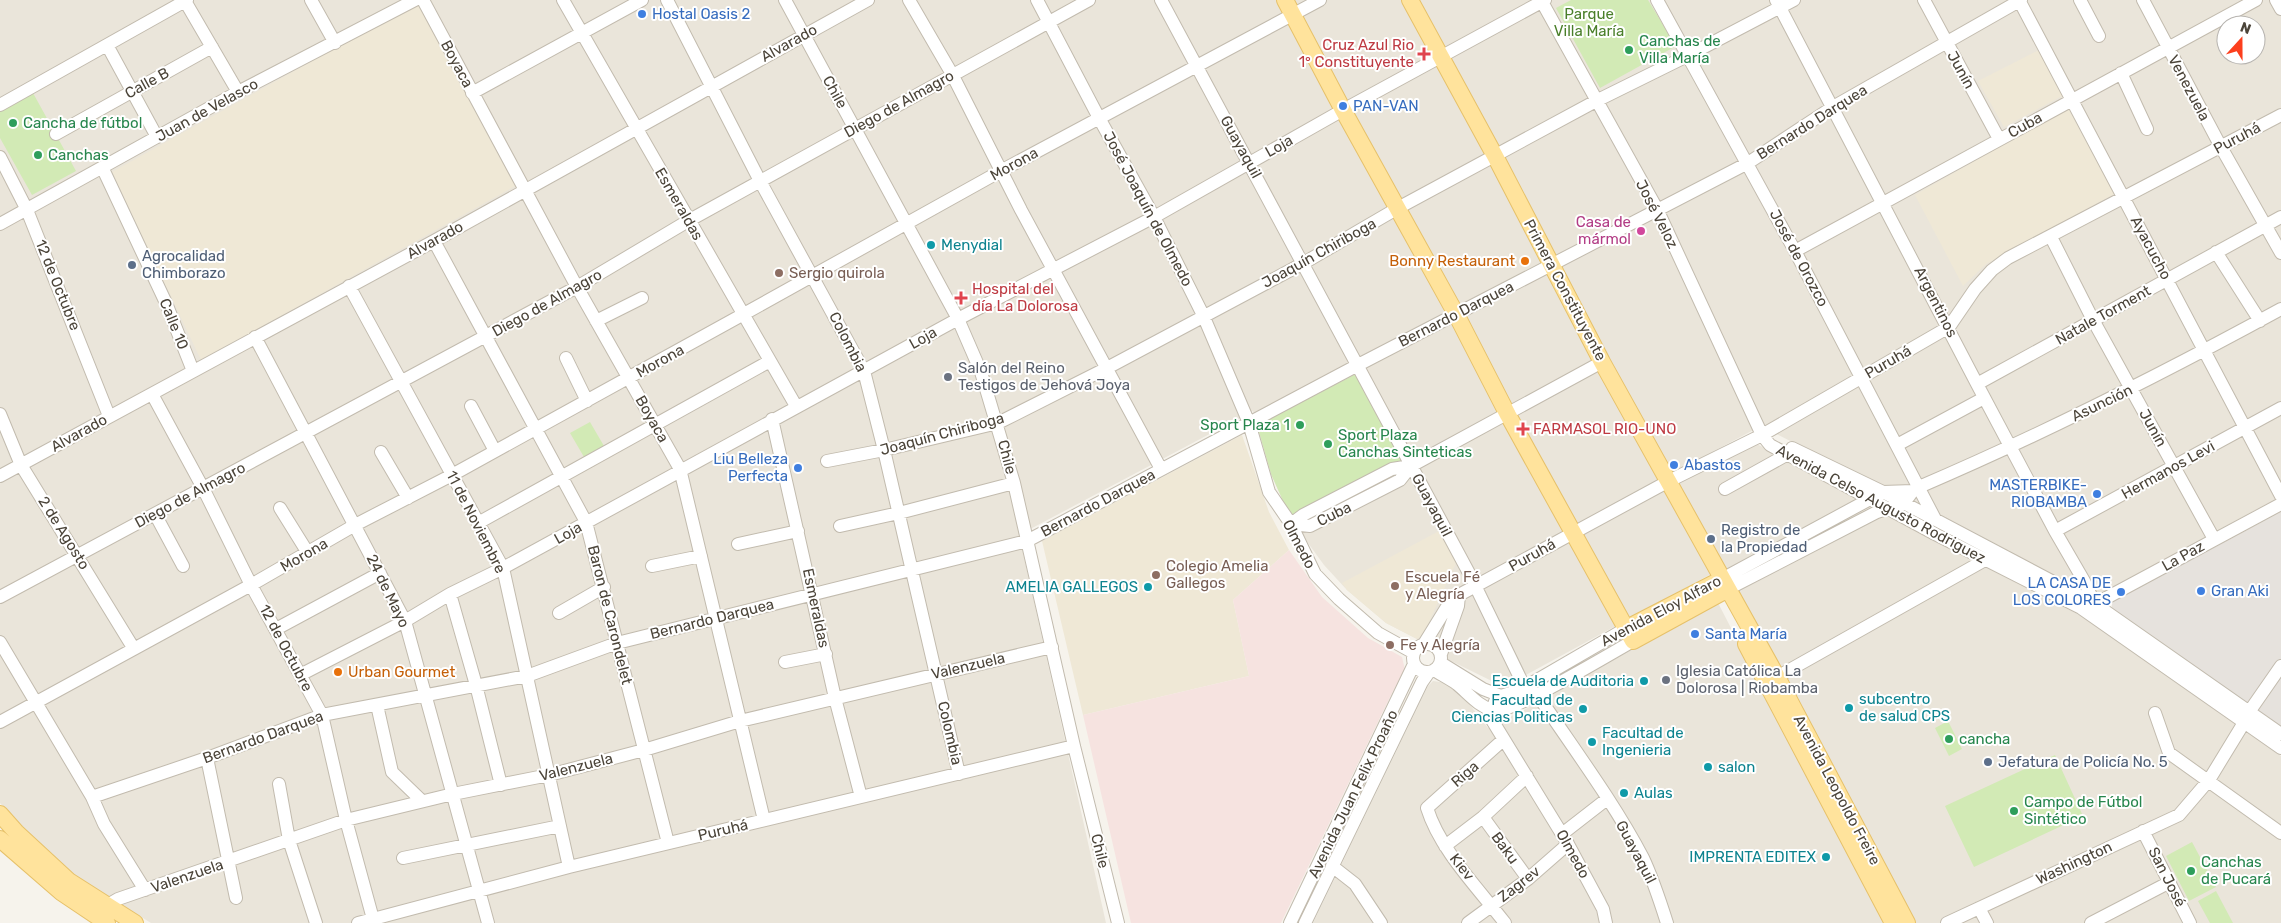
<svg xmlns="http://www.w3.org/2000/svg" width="2281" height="923" font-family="Rubik,sans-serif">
<rect width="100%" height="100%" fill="#f6f3ec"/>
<!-- residential -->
<path fill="#eae5da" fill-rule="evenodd" d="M0,0h1406l305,574 -207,113 -59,-29 1,-10 -24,-11 -5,2 -31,-16 -39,-33 -23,-25 -32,-44 -21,-47 -18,-63 -234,124 87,388h-955l-77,-48 -53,-48 -21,-24z
M1416,0h865v496l-185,101 -335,-171 -92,49zM2226,25h30v30h-30z
M1755,443l328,174 198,139v167h-373l-232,-439z
M1717,601l167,322h-571l115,-237 5,-5 14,2 16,13 25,32 57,-29z"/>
<!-- industrial -->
<path fill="#e6e2dd" d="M2281,512v218l-169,-122v-6z"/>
<!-- education -->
<path fill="#efe8d6" d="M419,2l98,183 -316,175 -89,-188z
M2039,50l25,45 -60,32 -26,-46z
M2068,108l46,86 -128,70 -23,22 -48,-91z
M1242,435l27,77 20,38 -56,50 16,76 -166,39 -41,-174z
M1439,531l18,30 -35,76 -5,2 -31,-16 -39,-33 -5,-7z"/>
<!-- medical -->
<path fill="#f6e3e0" d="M1289,550l33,47 46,41 34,19 3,13 -15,27 -109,226h-150l-48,-208 166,-39 -16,-76z"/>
<!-- green -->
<path fill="#d2eab5" d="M1571,0h77l28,46 -76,42 -44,-80z
M33,93l43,78 -44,24 -32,-57v-27z
M1356,374l48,90 -112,57 -21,-47 -14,-49z
M590,422l14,24 -20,11 -14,-24z
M1948,721l14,28 -13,7 -14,-28z
M2055,755l28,61 -109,51 -29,-61z
M2192,842l24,45 -27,14 -23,-45z
M2216,891l17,32h-23l-12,-22z"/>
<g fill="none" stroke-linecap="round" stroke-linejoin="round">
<defs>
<path id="minor" d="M311,0l24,43
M423,0l154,287 103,182 84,351
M563,0l233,406
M667,0l93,181 104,190 20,79 75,324
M785,0l173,319 23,53 33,111 60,263 44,177
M909,0l43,74 69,136 140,259
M1037,0l62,118 55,99 49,98 46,108 20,69 22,32 24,50 24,25 39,34 36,20
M1161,0l309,575 54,111 13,8c36,54 76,107 106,164 10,21 17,43 24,65
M1541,0l116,209 105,226 8,10 165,89 146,74 200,140
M1657,0l138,251 140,268
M1776,0l201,384 78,147 29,50 11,23
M1924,0l75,139
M2019,0l262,496
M2080,0l19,36
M2143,0l78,147 60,106
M2276,0l5,9
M185,1l53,91
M107,45l50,92
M2121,73l26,56
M472,93l170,-93
M0,105l187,-105
M56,134l156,-87
M0,157l27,53 82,206
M103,169l63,134 27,68
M0,224l238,-132 177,-92
M2051,237l42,83 121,219
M434,241l152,281 82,321
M1795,251l461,-251
M2216,252l44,69
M349,286l154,282 66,299
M596,321l46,-23
M255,337l150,284 83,302
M566,358l21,43
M1977,384l304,-167
M152,394l51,94 48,97 71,130 24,105 27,99
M471,406l24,45
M0,414l21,51 113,184
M772,419l63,279 26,99
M1897,445l87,-47
M1792,448l91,44 212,112 186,130
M381,452l27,46
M827,461l57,-11 114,-27 109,-55 195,-104 96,-56 198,-107 91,-45 107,-56
M0,476l434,-235 434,-241
M1725,489l63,-35
M280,508l28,45
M155,514l28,52
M478,523l292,-162
M1291,524l12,-9 89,-46 19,-3 191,-104
M1291,524l19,2 90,-46 11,-14
M840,526l59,-13 115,-30
M2055,531l226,-123
M738,544l60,-13
M652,566l49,-10
M1722,579l161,-87 30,-1
M1728,589l149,-77 27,-9 9,-12 6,-4c124,-53 243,-113 362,-178
M450,594l26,91 25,100
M0,597l577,-310 111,-66 401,-221
M2092,610l3,-6 186,-100
M559,613l45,-26
M276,629l104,-56
M0,642l92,155 12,27 41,66
M1413 658a14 14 0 1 1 28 0a14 14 0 1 1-28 0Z
M1424,644l26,-42 9,-7 210,-114 93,-46 187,-108 26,-38 17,-19 16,-12 273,-143
M1441,654l17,-48 1,-11
M785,662l41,-8
M1441,663l42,26 18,7 19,-6 105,-61
M1434,670c8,5 16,9 23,14 12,10 21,22 37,27 15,4 119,-59 139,-70
M300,675l105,-54 45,-27 53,-26 455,-249 196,-102 189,-107 202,-110
M1777,677l208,-117
M1497,696l-5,14v10l76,124 35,65 3,14
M377,705l15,67 30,29
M2249,712l32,-46
M2155,713l14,40 112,80
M0,722l251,-137 104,-60 97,-50 290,-160 266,-148 312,-167
M1503,740l-76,68c13,42 51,80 78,115
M207,758l29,140
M279,784l10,56 27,83
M92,797l115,-39 115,-43 205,-39 90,-33 410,-102 331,-176 390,-202 85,-56 188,-107
M1483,817l45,62
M2143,831l47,92
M1562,834l45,-35
M1445,846l38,-29 44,-41
M403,858l157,-32
M1332,866l23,18 26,39
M106,906l12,-7 228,-79 107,-26 96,-19 95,-25 96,-29 312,-74
M1979,908l8,15
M358,923l211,-56 505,-121
M1290,923l124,-259
M1305,923l117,-241 7,-10
M1468,923l60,-44 40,-35
M1947,923l232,-108 30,-35 36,-59
M2091,923l79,-41"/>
<path id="major" d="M1285,0l58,110 113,204 52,101 125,226 95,-52
M1410,0l85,156 107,206 175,315 130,246
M1625,629l97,-50
M1746,644l147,279
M0,814l16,18 53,49 66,42
M0,839l61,53 46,31"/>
</defs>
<!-- minor casing -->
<use href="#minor" stroke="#c2bbae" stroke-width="14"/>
<!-- major casing -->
<use href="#major" stroke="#e6c16a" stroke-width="18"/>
<!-- minor -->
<use href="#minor" stroke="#fff" stroke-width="12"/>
<!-- major -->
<use href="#major" stroke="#ffe39c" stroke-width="16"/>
</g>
<!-- markers -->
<g fill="#3f7fe0" stroke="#fff" stroke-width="2">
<circle cx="642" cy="14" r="5"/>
<circle cx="1343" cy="106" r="5"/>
<circle cx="1674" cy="465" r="5"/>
<circle cx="798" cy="468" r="5"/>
<circle cx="2097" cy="494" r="5"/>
<circle cx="2201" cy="591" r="5"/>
<circle cx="2121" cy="592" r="5"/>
<circle cx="1695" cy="634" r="5"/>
</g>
<g fill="#2e9e5b" stroke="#fff" stroke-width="2">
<circle cx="1629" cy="50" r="5"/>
<circle cx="13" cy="123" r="5"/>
<circle cx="38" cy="155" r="5"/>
<circle cx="1300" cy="425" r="5"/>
<circle cx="1328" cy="444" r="5"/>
<circle cx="1949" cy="739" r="5"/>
<circle cx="2014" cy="811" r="5"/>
<circle cx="2191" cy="871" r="5"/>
</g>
<g fill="#e0444e" stroke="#fff" stroke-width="2">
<path d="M1421.5 46.5h5v5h5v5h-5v5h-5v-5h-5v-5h5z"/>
<path d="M958.5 290.5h5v5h5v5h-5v5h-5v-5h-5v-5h5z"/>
<path d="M1520.5 421.5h5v5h5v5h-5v5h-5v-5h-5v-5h5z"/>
</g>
<circle fill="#d1479c" stroke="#fff" stroke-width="2" cx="1641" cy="231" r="5"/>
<g fill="#0f9aa8" stroke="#fff" stroke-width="2">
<circle cx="931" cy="245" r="5"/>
<circle cx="1148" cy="587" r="5"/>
<circle cx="1644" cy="681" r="5"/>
<circle cx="1849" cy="708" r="5"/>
<circle cx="1583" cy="709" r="5"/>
<circle cx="1592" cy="742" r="5"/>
<circle cx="1708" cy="767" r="5"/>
<circle cx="1624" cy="793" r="5"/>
<circle cx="1826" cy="857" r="5"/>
</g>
<g fill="#e8710a" stroke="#fff" stroke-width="2">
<circle cx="1525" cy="261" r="5"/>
<circle cx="338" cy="672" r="5"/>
</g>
<g fill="#5c6f8a" stroke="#fff" stroke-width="2">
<circle cx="132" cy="265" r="5"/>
<circle cx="1711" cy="539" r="5"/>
<circle cx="1988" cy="762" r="5"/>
</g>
<g fill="#8d6e63" stroke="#fff" stroke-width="2">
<circle cx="779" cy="273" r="5"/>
<circle cx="1156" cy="575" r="5"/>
<circle cx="1395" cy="586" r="5"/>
<circle cx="1390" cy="645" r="5"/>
</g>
<g fill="#6b7280" stroke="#fff" stroke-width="2">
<circle cx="948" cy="377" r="5"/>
<circle cx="1666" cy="680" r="5"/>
</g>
<g text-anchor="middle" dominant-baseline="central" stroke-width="4" stroke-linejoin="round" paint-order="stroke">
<!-- shop labels -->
<g font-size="15" fill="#366cbe" stroke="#fff" text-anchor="start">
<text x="652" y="14">Hostal Oasis 2</text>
<text x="1353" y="106">PAN-VAN</text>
<text x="788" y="459" text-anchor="end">Liu Belleza<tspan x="788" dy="17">Perfecta</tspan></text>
<text x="1684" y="465">Abastos</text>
<text x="2087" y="485" text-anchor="end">MASTERBIKE-<tspan x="2087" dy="17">RIOBAMBA</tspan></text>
<text x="2111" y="583" text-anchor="end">LA CASA DE<tspan x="2111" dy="17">LOS COLORES</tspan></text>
<text x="2211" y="591">Gran Aki</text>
<text x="1705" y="634">Santa María</text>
</g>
<!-- park labels -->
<g font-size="15" fill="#4a7f2a" stroke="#fff">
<text x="1589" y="14">Parque<tspan x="1589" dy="17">Villa María</tspan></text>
</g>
<!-- leisure labels -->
<g font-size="15" fill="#27864d" stroke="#fff" text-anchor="start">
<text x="1639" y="41">Canchas de<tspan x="1639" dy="17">Villa María</tspan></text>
<text x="23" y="123">Cancha de fútbol</text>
<text x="48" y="155">Canchas</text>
<text x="1290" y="425" text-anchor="end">Sport Plaza 1</text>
<text x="1338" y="435">Sport Plaza<tspan x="1338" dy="17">Canchas Sinteticas</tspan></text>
<text x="1959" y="739">cancha</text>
<text x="2024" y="802">Campo de Fútbol<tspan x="2024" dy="17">Sintético</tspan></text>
<text x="2201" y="862">Canchas<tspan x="2201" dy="17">de Pucará</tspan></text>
</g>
<!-- street labels -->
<g font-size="15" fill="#4b4439" stroke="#fff">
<text transform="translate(789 43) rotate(-29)">Alvarado</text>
<text transform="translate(457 64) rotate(62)">Boyaca</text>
<text transform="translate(1961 70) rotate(61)">Junín</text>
<text transform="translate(147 83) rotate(-29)">Calle B</text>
<text transform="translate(2189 88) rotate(62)">Venezuela</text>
<text transform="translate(835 92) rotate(61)">Chile</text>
<text transform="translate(899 104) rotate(-29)">Diego de Almagro</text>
<text transform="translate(207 110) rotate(-29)">Juan de Velasco</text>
<text transform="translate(1812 122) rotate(-32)">Bernardo Darquea</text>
<text transform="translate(2025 125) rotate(-29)">Cuba</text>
<text transform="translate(2237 138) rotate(-28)">Puruhá</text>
<text transform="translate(1279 146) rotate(-29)">Loja</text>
<text transform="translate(1241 147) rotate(61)">Guayaquil</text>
<text transform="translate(1014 164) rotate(-29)">Morona</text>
<text transform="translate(679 204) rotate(60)">Esmeraldas</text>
<text transform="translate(1148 209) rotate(62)">José Joaquín de Olmedo</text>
<text transform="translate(1657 214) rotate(63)">José Veloz</text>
<text transform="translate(435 240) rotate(-29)">Alvarado</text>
<text transform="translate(2151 248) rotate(62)">Ayacucho</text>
<text transform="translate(1319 253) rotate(-29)">Joaquín Chiriboga</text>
<text transform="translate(1799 258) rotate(62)">José de Orozco</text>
<text transform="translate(58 285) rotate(68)">12 de Octubre</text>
<text transform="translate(1565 290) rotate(62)">Primera Constituyente</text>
<text transform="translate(1936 302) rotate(63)">Argentinos</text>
<text transform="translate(547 303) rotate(-29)">Diego de Almagro</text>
<text transform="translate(1456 314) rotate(-27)">Bernardo Darquea</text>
<text transform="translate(2103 315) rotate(-29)">Natale Torment</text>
<text transform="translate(174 324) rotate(68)">Calle 10</text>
<text transform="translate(923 338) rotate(-29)">Loja</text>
<text transform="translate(848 342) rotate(63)">Colombia</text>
<text transform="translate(660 361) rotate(-29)">Morona</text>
<text transform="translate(1888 362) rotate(-30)">Puruhá</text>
<text transform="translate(2102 403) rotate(-26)">Asunción</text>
<text transform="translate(652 419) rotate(60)">Boyaca</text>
<text transform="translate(2153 428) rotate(61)">Junín</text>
<text transform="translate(79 433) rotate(-29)">Alvarado</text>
<text transform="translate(942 434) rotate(-15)">Joaquín Chiriboga</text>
<text transform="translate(1007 457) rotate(75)">Chile</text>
<text transform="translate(2168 470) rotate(-29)">Hermanos Levi</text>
<text transform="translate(190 495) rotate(-28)">Diego de Almagro</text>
<text transform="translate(1098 503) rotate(-28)">Bernardo Darquea</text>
<text transform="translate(1881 504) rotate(28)">Avenida Celso Augusto Rodriguez</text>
<text transform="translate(1432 505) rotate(62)">Guayaquil</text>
<text transform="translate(1334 514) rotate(-26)">Cuba</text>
<text transform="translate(476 522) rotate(63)">11 de Noviembre</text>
<text transform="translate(64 533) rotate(58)">2 de Agosto</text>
<text transform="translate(568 533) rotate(-29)">Loja</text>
<text transform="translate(1299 544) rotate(62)">Olmedo</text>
<text transform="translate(304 555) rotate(-30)">Morona</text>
<text transform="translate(1532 555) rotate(-29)">Puruhá</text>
<text transform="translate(2183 556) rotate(-29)">La Paz</text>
<text transform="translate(388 591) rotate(64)">24 de Mayo</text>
<text transform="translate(816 608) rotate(78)">Esmeraldas</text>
<text transform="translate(1661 611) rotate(-28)">Avenida Eloy Alfaro</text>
<text transform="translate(610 615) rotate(76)">Baron de Carondelet</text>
<text transform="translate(712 619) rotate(-14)">Bernardo Darquea</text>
<text transform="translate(286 648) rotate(62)">12 de Octubre</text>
<text transform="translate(968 666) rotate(-13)">Valenzuela</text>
<text transform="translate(950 733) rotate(77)">Colombia</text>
<text transform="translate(263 737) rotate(-20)">Bernardo Darquea</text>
<text transform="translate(576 767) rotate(-14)">Valenzuela</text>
<text transform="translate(1465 774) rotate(-41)">Riga</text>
<text transform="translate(1837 790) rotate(62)">Avenida Leopoldo Freire</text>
<text transform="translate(1353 794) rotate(-64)">Avenida Juan Felix Proaño</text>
<text transform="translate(723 830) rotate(-13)">Puruhá</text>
<text transform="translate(1505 848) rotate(54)">Baku</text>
<text transform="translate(1100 851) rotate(76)">Chile</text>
<text transform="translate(1636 852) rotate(62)">Guayaquil</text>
<text transform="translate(1573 854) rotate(61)">Olmedo</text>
<text transform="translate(2074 863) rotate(-25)">Washington</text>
<text transform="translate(1462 867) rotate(52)">Kiev</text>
<text transform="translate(187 876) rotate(-19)">Valenzuela</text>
<text transform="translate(2167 877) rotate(63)">San José</text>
<text transform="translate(1519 884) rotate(-38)">Zagrev</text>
</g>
<!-- health labels -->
<g font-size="15" fill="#be3a42" stroke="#fff" text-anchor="start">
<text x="1414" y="45" text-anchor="end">Cruz Azul Rio<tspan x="1414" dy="17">1° Constituyente</tspan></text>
<text x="972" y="289">Hospital del<tspan x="972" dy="17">día La Dolorosa</tspan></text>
<text x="1533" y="429">FARMASOL RIO-UNO</text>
</g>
<!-- hotel labels -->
<g font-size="15" fill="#b23c85" stroke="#fff" text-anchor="end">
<text x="1631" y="222">Casa de<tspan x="1631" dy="17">mármol</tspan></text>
</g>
<!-- culture labels -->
<g font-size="15" fill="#0d838f" stroke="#fff" text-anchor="start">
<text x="941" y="245">Menydial</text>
<text x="1138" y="587" text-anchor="end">AMELIA GALLEGOS</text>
<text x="1634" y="681" text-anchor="end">Escuela de Auditoria</text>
<text x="1859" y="699">subcentro<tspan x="1859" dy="17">de salud CPS</tspan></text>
<text x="1573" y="700" text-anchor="end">Facultad de<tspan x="1573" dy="17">Ciencias Politicas</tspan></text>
<text x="1602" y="733">Facultad de<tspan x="1602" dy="17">Ingenieria</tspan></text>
<text x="1718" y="767">salon</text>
<text x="1634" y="793">Aulas</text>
<text x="1816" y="857" text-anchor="end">IMPRENTA EDITEX</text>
</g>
<!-- service labels -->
<g font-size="15" fill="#4e5e75" stroke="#fff" text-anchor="start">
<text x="142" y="256">Agrocalidad<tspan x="142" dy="17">Chimborazo</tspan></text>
<text x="1721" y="530">Registro de<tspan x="1721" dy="17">la Propiedad</tspan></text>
<text x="1998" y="762">Jefatura de Policía No. 5</text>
</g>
<!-- food labels -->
<g font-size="15" fill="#c56008" stroke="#fff" text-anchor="end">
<text x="1515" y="261">Bonny Restaurant</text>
<text x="348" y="672" text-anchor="start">Urban Gourmet</text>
</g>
<!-- education labels -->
<g font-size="15" fill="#785e54" stroke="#fff" text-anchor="start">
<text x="789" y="273">Sergio quirola</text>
<text x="1166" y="566">Colegio Amelia<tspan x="1166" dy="17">Gallegos</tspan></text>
<text x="1405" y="577">Escuela Fé<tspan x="1405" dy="17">y Alegría</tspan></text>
<text x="1400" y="645">Fe y Alegría</text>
</g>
<!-- worship labels -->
<g font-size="15" fill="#5b616d" stroke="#fff" text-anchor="start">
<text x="958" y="368">Salón del Reino<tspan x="958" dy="17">Testigos de Jehová Joya</tspan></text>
<text x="1676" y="671">Iglesia Católica La<tspan x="1676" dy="17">Dolorosa | Riobamba</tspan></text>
</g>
</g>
<!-- north arrow -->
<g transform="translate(2241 40) rotate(21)"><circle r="24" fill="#ffffff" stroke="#b7b4b0"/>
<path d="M0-4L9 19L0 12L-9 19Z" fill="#fc3f1d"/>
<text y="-8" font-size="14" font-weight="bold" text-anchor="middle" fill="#4b4439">N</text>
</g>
</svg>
